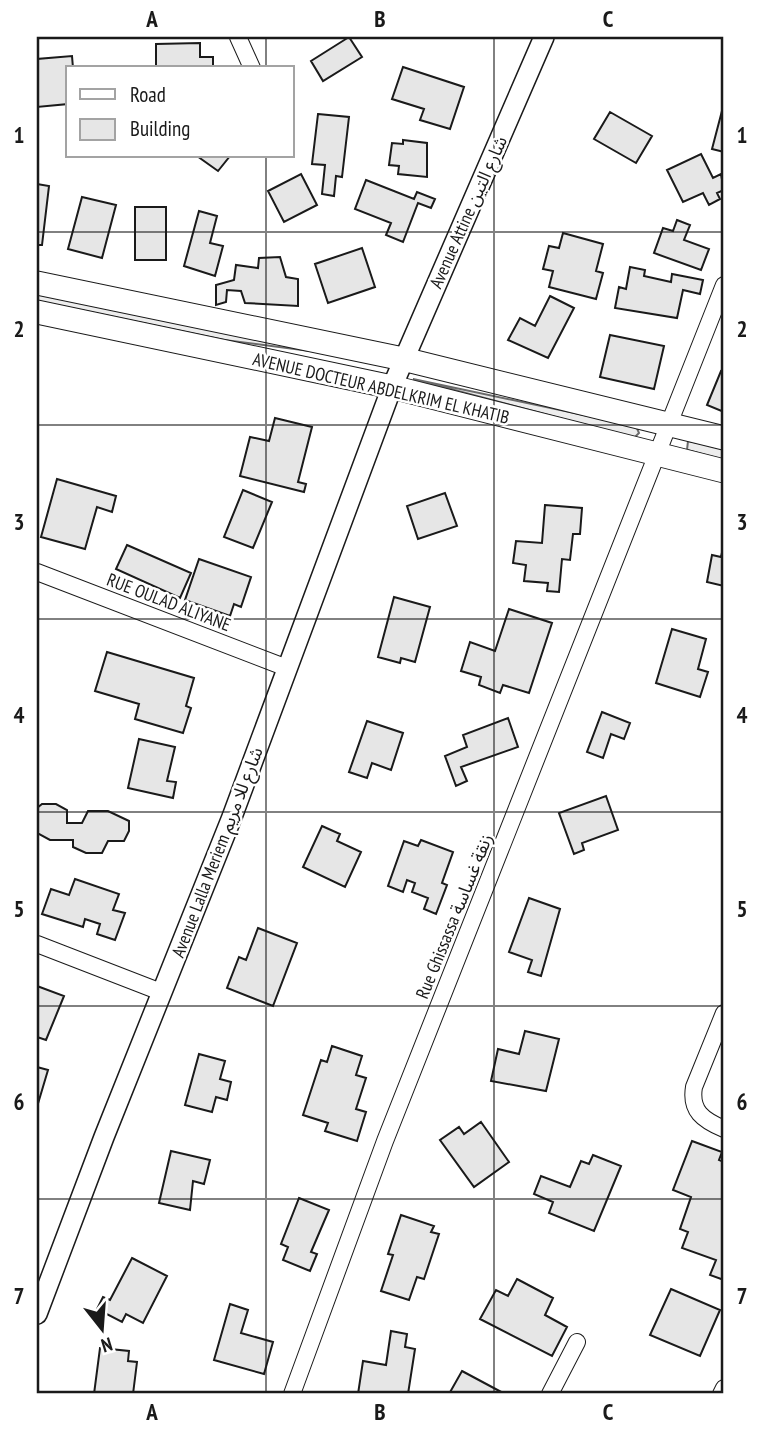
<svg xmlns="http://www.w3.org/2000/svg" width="761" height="1431" font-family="'PT Sans Narrow','Noto Sans Arabic',sans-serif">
<rect width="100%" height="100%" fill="#fff"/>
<!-- built -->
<path fill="#ededed" stroke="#6a6a6a" stroke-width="2" d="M37,291l273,60 -86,-11 -187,-39z
M413,379l223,47 3,7 -5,5z
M688,441l36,7v12l-37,-10z"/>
<!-- building -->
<path fill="#e6e6e6" stroke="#1a1a1a" stroke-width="2" d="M349,37l13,20 -39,24 -12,-20z
M200,43v14h13v11l-57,-1v-23z
M72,56l1,12h-5v36l-31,3v-48z
M403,67l61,20 -14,42 -30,-9 4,-11 -32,-10z
M723,107h1v45l-12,-3z
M610,112l42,24 -16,27 -42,-24z
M318,114l31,3 -7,60 -6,-1 -2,20 -12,-2 3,-29 -13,-1z
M403,140l24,3v34l-29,-3 1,-8 -10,-1 3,-22 11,1z
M701,154l12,24 8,-4 3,16 -7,3 3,6 -11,6 -6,-12 -20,9 -16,-32z
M197,156h33l-12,15z
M301,174l16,31 -33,17 -16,-31z
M366,180l48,19 3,-7 18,7 -4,9 -13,-5 -15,39 -17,-7 5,-12 -36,-14z
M37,184l12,2 -7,59h-5z
M82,197l34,8 -14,53 -34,-9z
M135,207h31v53h-31z
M199,211l18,5 -7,27 13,3 -8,30 -31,-10z
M677,220l13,5 -6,15 25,9 -8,21 -47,-17 9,-25 10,3z
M563,233l40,11 -7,27 7,2 -7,26 -47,-12 4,-16 -10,-2 6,-23 10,2z
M362,248l13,39 -47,16 -13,-39z
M280,257l6,20 12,2v27l-53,-3 -4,-12 -14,-1 -1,12 -10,3v-20l18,-5 2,-15 22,3 1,-10z
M630,267l15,3 -1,6 27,6 1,-8 31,6 -3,14 -17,-4 -6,28 -62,-10 4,-21 7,2z
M550,296l24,12 -26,50 -40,-18 12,-22 15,8z
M610,335l54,11 -10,43 -54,-12z
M721,371l3,1v40l-17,-7z
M275,418l37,9 -14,55 8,2 -2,8 -64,-16 10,-39 19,4z
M57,479l59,17 -4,16 -15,-5 -12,42 -44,-12z
M243,490l29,12 -19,46 -29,-11z
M445,493l12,33 -39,13 -11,-33z
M545,505l37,3 -2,26h-7l-3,26 -8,-1 -3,33 -12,-1 1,-8 -24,-2 2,-16 -13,-2 3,-22 26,2z
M127,545l64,28 -11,25 -64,-29z
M723,548l1,38 -17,-4 5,-27 9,2z
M199,559l52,18 -10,30 -7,-3 -4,12 -45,-16z
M394,597l36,10 -15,55 -14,-4 -1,5 -22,-6z
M509,609l43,14 -23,70 -26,-8 -3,8 -21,-8 2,-8 -20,-6 9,-29 25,9z
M672,629l34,10 -8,30 10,3 -8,25 -44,-14z
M107,652l87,26 -8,28 5,2 -8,25 -48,-14 4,-15 -44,-13z
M602,712l28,11 -6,16 -13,-5 -8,24 -16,-6z
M508,718l10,29 -57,20 6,14 -11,5 -11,-30 22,-9 -4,-12z
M367,721l36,12 -12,37 -19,-7 -5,15 -18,-6z
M139,739l36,8 -8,34 9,1 -3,16 -45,-10z
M606,796l12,34 -36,13 2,7 -10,4 -15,-41z
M42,804h14l11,6v13h15l6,-12h20l21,10v10l-5,10h-16l-6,12h-16l-13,-6v-7h-23l-13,-7v-25z
M322,826l18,8 -3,7 24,11 -16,35 -42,-20z
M421,840l32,12 -11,31 5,2 -11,29 -12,-5 4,-11 -16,-6 3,-9 -8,-3 -4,12 -15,-6 16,-45 14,5z
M75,879l44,15 -6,16 12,3 -10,27 -18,-6 3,-10 -15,-5 -2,8 -41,-13 9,-25 18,6z
M529,898l31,11 -19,67 -13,-4 4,-12 -23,-8z
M258,928l39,15 -24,63 -46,-18 12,-31 7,3z
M37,986l27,10 -18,44 -9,-3z
M525,1031l34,8 -13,52 -55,-10 7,-32 21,5z
M332,1046l30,10 -6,19 10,3 -10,31 10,3 -9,29 -32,-10 3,-8 -25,-8 18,-55 6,2z
M199,1054l26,7 -5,18 11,3 -4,18 -11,-3 -4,15 -27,-7z
M37,1067l11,3 -11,37z
M481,1122l28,40 -35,25 -34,-47 19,-13 5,7z
M692,1141l30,11 -3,8 5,2v118l-14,-5 6,-15 -34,-12 6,-16 -8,-3 11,-32 -18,-7z
M171,1151l39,9 -6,24 -11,-3 -3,29 -31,-7z
M593,1155l28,11 -27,65 -45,-18 4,-11 -19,-8 7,-18 29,11 11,-26 8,3z
M299,1198l30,12 -18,42 6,2 -7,17 -27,-11 5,-13 -7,-3z
M401,1215l33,11 -3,6 8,2 -15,45 -7,-2 -8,23 -28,-9 12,-36 -5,-1z
M132,1258l35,18 -24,47 -17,-9 -4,8 -25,-13 6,-12 7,3z
M517,1279l36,19 -8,17 22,12 -15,29 -72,-37 16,-29 12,6z
M671,1289l49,21 -20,46 -50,-21z
M230,1304l18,6 -7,23 32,9 -9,32 -50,-14z
M391,1331l16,3 -2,13 10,2 -7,45h-50l5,-33 23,4z
M100,1348l29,3 -1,10 9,1 -4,32h-39z
M462,1371l43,23h-56z"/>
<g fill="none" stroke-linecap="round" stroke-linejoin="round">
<defs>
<path id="minor" d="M238,37l14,31
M37,572l250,96
M37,944l124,48
M724,1013l-30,74c-4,24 9,33 30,42
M292,1394l93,-253 339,-856
M550,1394l27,-52
M721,1394l3,-6"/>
<path id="tertiary" d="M37,1314l67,-177 128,-320 160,-430 152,-350"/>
<path id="secondary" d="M37,283l366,76 321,79
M37,312l355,75 332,84"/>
</defs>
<!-- minor casing -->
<use href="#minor" stroke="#1a1a1a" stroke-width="18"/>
<!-- tertiary casing -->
<use href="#tertiary" stroke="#1a1a1a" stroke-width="22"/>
<!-- secondary casing -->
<use href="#secondary" stroke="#1a1a1a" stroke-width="25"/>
<!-- minor -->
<use href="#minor" stroke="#fff" stroke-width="16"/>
<!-- tertiary -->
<use href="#tertiary" stroke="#fff" stroke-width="19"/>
<!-- secondary -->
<use href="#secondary" stroke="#fff" stroke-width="23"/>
</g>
<!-- grid -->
<path fill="none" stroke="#1a1a1a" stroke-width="2" stroke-opacity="0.55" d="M266,37v31M494,37v1357M266,156v1238M37,232h687M37,425h687M37,619h687M37,812h687M37,1006h687M37,1199h687"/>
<g text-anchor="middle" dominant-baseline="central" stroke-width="5" stroke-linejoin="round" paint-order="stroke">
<!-- street labels -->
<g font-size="18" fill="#1a1a1a" stroke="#fff">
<text transform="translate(468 212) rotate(-66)">Avenue Attine شارع التين</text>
<text transform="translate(381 388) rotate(13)">AVENUE DOCTEUR ABDELKRIM EL KHATIB</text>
<text transform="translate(169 602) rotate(21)">RUE OULAD ALIYANE</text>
<text transform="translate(217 852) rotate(-69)">Avenue Lalla Meriem شارع للا مريم</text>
<text transform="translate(454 916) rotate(-68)">Rue Ghissassa زنقة غساسة</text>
</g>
</g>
<!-- border -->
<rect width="761" height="1431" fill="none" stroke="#ffffff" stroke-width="77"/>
<!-- legend -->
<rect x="66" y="66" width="228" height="91" fill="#ffffff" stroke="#a3a3a3" stroke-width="2"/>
<rect x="80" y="89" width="35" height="10" fill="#ffffff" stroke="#a3a3a3" stroke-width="2"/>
<text x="130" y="102" font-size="21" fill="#1a1a1a">Road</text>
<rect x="80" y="119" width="35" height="21" fill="#e6e6e6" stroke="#a3a3a3" stroke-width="2"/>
<text x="130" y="136" font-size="21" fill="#1a1a1a">Building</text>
<!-- north arrow -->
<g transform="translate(102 1329) rotate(163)" stroke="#ffffff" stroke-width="5" paint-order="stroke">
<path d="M0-5L12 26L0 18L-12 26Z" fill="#1a1a1a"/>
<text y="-10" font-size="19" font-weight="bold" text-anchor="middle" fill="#1a1a1a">N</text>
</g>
<rect x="38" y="38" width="684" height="1354" fill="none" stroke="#1a1a1a" stroke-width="2.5"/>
<g font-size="23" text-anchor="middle" font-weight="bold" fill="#1a1a1a">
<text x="152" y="27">A</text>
<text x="380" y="27">B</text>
<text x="608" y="27">C</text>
<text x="19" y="143">1</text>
<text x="742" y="143">1</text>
<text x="19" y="337">2</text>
<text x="742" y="337">2</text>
<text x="19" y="530">3</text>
<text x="742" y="530">3</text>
<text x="19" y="723">4</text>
<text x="742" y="723">4</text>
<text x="19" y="917">5</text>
<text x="742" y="917">5</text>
<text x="19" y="1110">6</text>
<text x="742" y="1110">6</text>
<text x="19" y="1304">7</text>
<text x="742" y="1304">7</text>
<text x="152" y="1420">A</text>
<text x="380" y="1420">B</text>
<text x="608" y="1420">C</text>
</g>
</svg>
